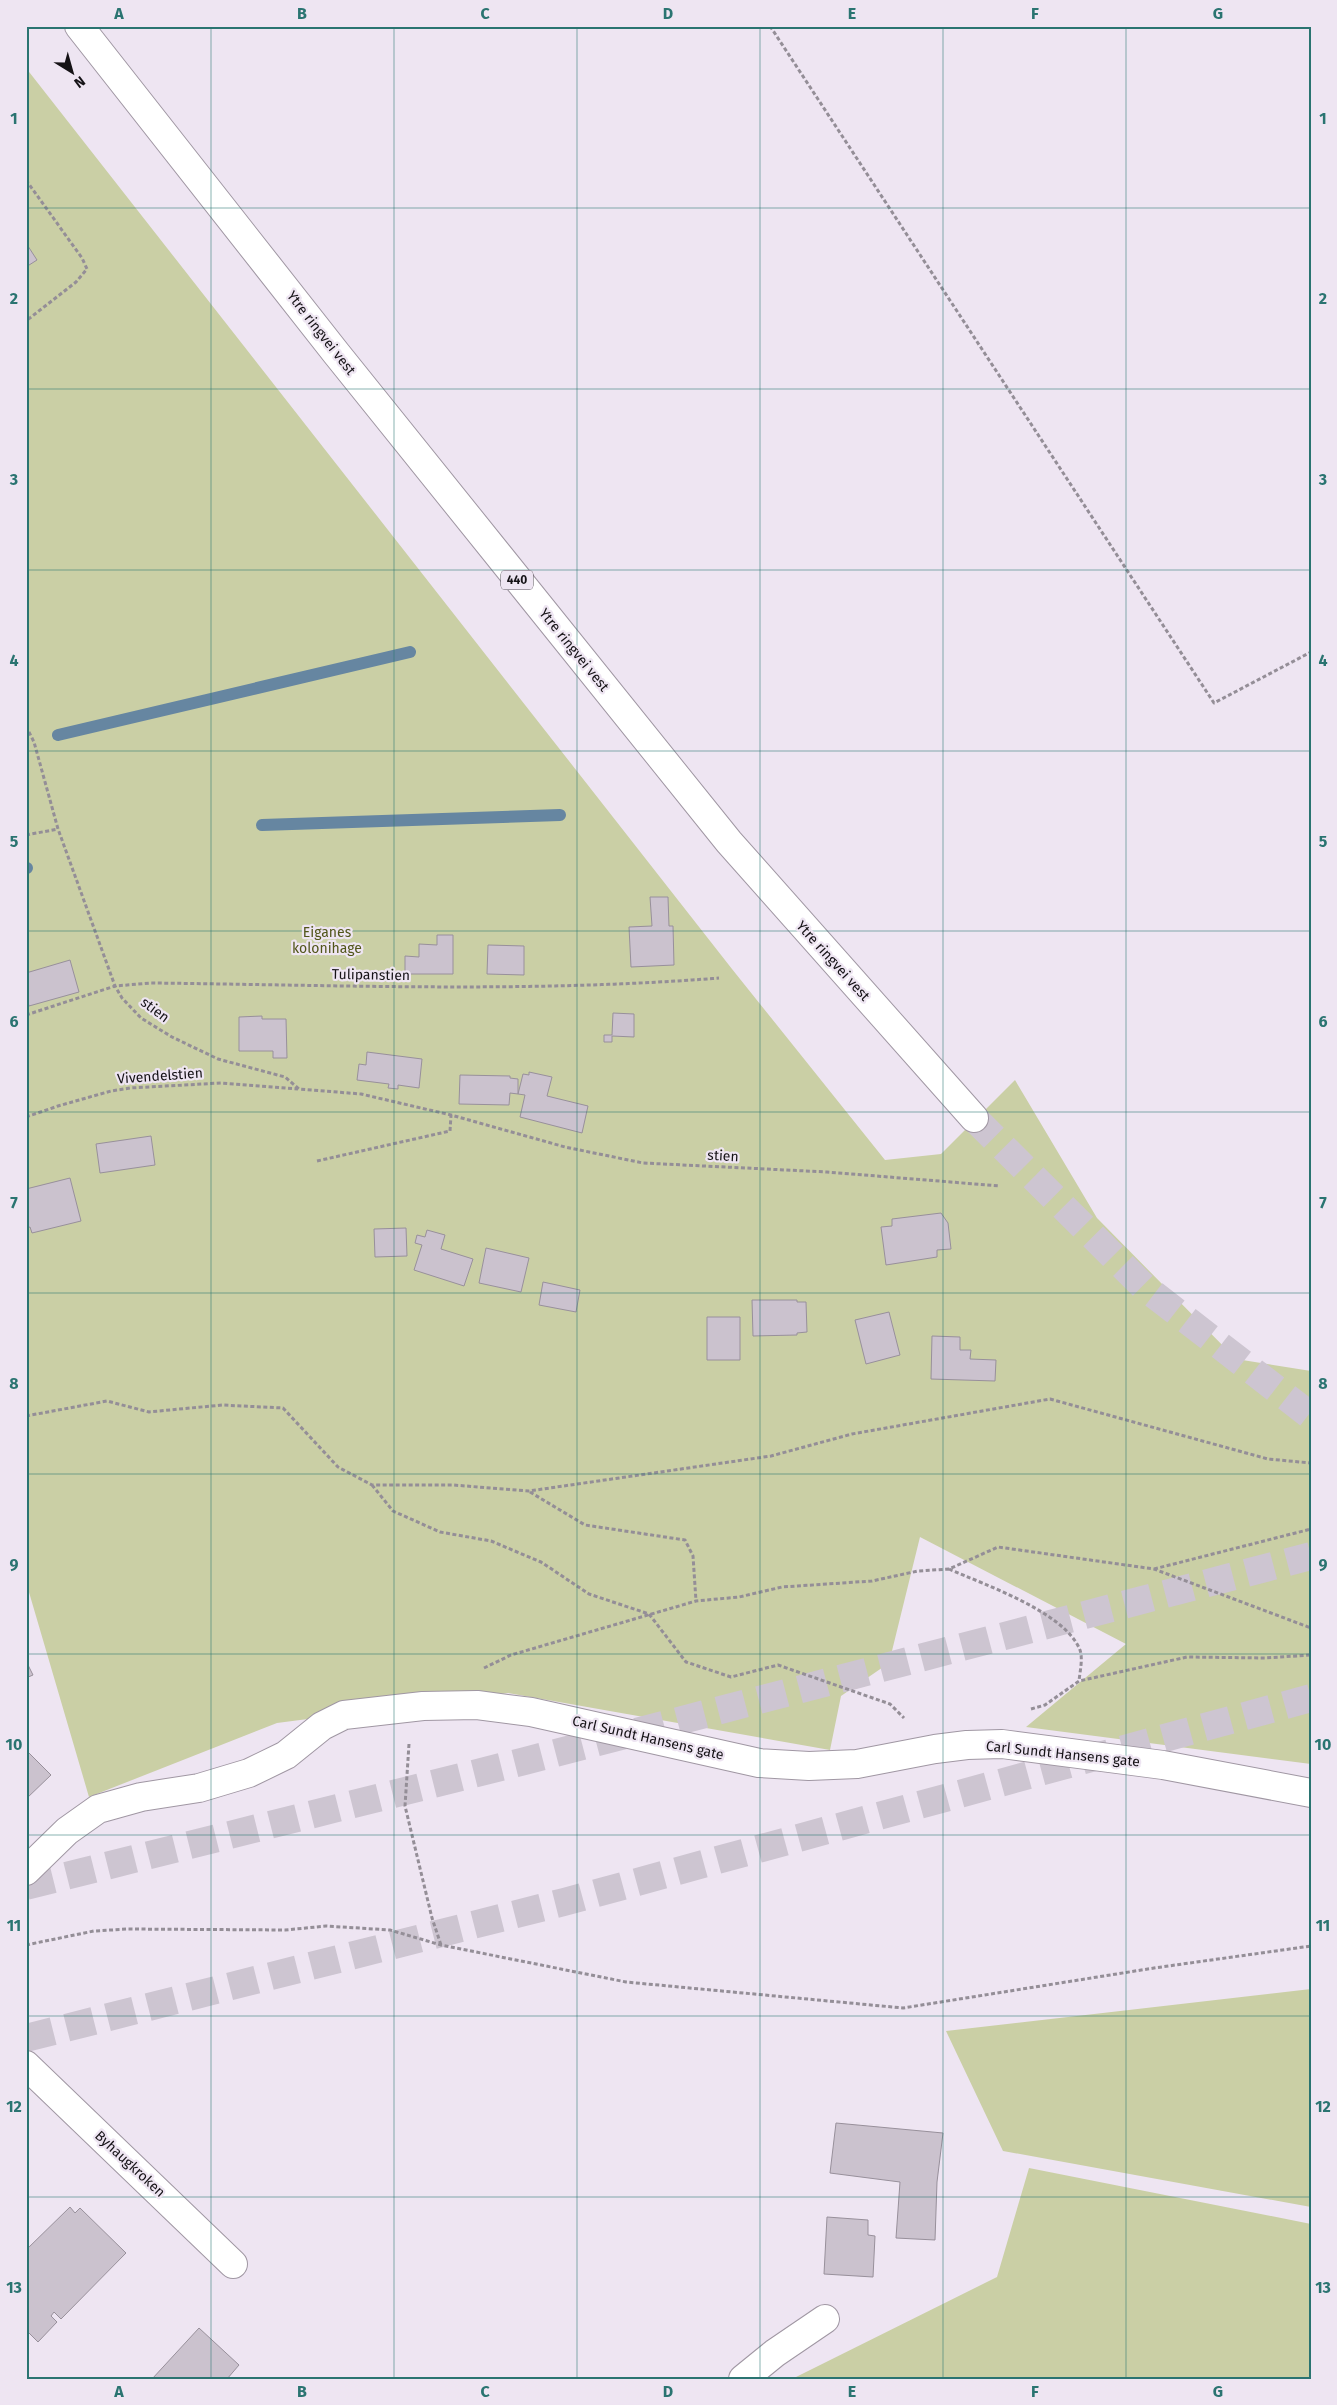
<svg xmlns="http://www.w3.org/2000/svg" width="1337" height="2405" font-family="'Fira Sans',sans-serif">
<rect width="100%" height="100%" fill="#eee5f2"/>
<!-- green -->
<path fill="#cacfa5" d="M26,68l706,901 153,191 56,-6 74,-74 82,138 139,141 75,12v393l-285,-37 100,-83 -206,-107 -31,126 -48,33 -11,54 -322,-57 -231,30 -188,74 -63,-215z
M1311,1989v218l-308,-56 -57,-120z
M1029,2168l282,56v155h-519l205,-102z"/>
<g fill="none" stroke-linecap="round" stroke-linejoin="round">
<!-- stream -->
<path stroke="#6686a1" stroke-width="12" d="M58,735l352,-83
M262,825l298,-10
M26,868h1"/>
</g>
<!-- building -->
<path fill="#cbc2ce" stroke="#98909b" d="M26,243l11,17 -11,7z
M650,897h18l1,29h4l1,39 -43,2 -2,-40 23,-1z
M437,935h16v39h-48v-18l14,1v-13l18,1z
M488,945l36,1v29l-37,-1z
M70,960l9,32 -50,14 -3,-11v-22z
M613,1013l21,1v23l-22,-1v6h-8v-7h8z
M262,1016v3h24l1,39h-14v-7h-34v-34z
M367,1052l55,7 -3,29 -21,-3v4l-10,-1 1,-4 -32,-4 2,-16 7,1z
M529,1072l23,5 -5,19 41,10 -6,27 -62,-16 5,-22 -7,-1 5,-20 6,1z
M460,1075l50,1v2l8,1v15l-8,-1 -1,12 -50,-1z
M151,1136l4,29 -55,8 -4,-29z
M70,1178l11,43 -49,12 -2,-6 -4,1v-39z
M941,1213l7,10 3,26 -14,1v7l-51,8 -5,-38 11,-1v-7z
M406,1228l1,28 -32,1 -1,-28z
M427,1230l18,5 -4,14 32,10 -9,27 -50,-16 8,-25 -7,-2 2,-8 8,2z
M486,1248l43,10 -8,34 -42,-9z
M543,1282l37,8 -4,22 -37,-7z
M752,1300h45v2h9l1,30 -10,1v2l-44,1z
M889,1312l11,43 -34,9 -11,-44z
M707,1317h33v43h-33z
M932,1336l28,1v13h11l-1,9 26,1 -1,21 -64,-2z
M26,1661l7,14 -7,3z
M26,1750l25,25 -25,24z
M836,2123l107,10 -6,49 -2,58 -39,-2 4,-56 -70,-9z
M70,2207l5,6 5,-5 46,45 -65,66 -7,-7 -3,4 6,6 -19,20 -12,-12v-80z
M827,2217l41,3v15l7,1 -2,41 -49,-3z
M199,2328l40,37 -12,14h-75z"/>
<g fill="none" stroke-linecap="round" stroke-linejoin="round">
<!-- major-tunnel -->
<path stroke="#cdc5d1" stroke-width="28" stroke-dasharray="28 14" stroke-linecap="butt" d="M974,1118l169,168 168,130"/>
<!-- highway-tunnel -->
<path stroke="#cdc5d1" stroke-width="28" stroke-dasharray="28 14" stroke-linecap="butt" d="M26,1886l499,-125 786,-205
M26,2038l538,-136 747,-204"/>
<defs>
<path id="minor" d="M26,1871l41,-40 31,-22 43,-12 58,-9 50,-15 37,-18 36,-29 22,-11 79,-9 54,-1 54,7 228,51 50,3 48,-2 78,-15 32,-4 35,-1 161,21 148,28
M26,2065l207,199
M743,2379l32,-26 50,-34"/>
<path id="major" d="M79,26l257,327 393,489 245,276"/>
</defs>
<!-- minor casing -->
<use href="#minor" stroke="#a097a3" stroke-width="30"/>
<!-- major casing -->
<use href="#major" stroke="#a097a3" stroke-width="30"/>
<!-- path -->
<path stroke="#948e97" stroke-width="3" stroke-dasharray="4 2.5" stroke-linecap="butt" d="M770,26l444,677 97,-51
M26,180l56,78 5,11 -11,13 -50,39
M26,726l8,16 24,87 57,157 7,12 19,20 31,19 46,22 67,18 14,12 62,5 90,21 114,32 78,16 184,9 173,14
M26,835l32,-6
M26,1015l89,-29 36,-3c189,2 379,10 568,-5
M26,1117l32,-11 53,-15 19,-3 91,-5 77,6
M317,1161l133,-30 1,-16
M26,1416l81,-15 42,11 73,-7 61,3 55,59 34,18h81l76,6 242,-35 81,-22 198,-35 218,60 43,4
M372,1485l21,26 47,21 51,9 50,21 48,32 60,20 37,48 45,15 47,-12 112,39 14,14
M530,1492l55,33 100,15 8,16 3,45
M949,1569c36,16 116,43 131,81 3,9 0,21 -1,31
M1154,1569l157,-40
M484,1668l27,-13 185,-54 43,-4 43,-10 90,-6 46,-10 31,-2 49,-22 156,22 157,59
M1031,1709l14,-4 34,-24 108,-24 78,1 46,-3
M409,1744l-4,62 27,112 9,27
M26,1945l68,-14 34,-2 157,1 41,-4 64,4 51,15 185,37 277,26 251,-40 157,-22"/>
<!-- minor -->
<use href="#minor" stroke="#fff" stroke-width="28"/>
<!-- major -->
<use href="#major" stroke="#fff" stroke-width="28"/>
</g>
<!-- grid -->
<path fill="none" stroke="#2a7471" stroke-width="1" stroke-opacity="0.55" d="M211,26v2353M394,26v2353M577,26v2353M760,26v2353M943,26v2353M1126,26v2353M26,208h1285M26,389h1285M26,570h1285M26,751h1285M26,931h1285M26,1112h1285M26,1293h1285M26,1474h1285M26,1654h1285M26,1835h1285M26,2016h1285M26,2197h1285"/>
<g text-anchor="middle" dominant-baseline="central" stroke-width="4.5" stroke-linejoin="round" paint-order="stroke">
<!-- shield labels -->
<rect fill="#eee5f2" stroke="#565158" stroke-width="1" x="501" y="570.5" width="32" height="19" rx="4"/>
<g font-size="12" font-weight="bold" fill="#151216">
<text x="517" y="580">440</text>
</g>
<!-- street labels -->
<g font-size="14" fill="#151216" stroke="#eee5f2">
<text transform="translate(321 333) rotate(52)">Ytre ringvei vest</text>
<text transform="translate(574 650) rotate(51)">Ytre ringvei vest</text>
<text transform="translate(833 961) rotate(48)">Ytre ringvei vest</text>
<text transform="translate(371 975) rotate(1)">Tulipanstien</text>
<text transform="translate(155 1010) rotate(37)">stien</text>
<text transform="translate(160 1076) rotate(-4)">Vivendelstien</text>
<text transform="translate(723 1156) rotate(3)">stien</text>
<text transform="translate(648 1738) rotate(13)">Carl Sundt Hansens gate</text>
<text transform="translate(1063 1754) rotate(6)">Carl Sundt Hansens gate</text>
<text transform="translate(130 2164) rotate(43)">Byhaugkroken</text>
</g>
<!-- park labels -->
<g font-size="14" fill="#515519" stroke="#eee5f2">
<text x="327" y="932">Eiganes<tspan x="327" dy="16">kolonihage</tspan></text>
</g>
</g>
<!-- border -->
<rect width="1337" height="2405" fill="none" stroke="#eee5f2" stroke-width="55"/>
<!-- north arrow -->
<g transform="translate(72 72) rotate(143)" stroke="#eee5f2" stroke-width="4" paint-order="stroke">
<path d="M0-4L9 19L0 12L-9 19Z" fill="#151216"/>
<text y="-8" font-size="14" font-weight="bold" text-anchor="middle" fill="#151216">N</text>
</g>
<rect x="28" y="28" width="1282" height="2350" fill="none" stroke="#2a7471" stroke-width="2"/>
<g font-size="16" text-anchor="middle" font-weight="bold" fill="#2a7471">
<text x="119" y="19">A</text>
<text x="302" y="19">B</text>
<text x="485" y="19">C</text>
<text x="668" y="19">D</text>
<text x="852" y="19">E</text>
<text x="1035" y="19">F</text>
<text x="1218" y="19">G</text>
<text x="14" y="124">1</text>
<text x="1323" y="124">1</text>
<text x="14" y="304">2</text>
<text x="1323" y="304">2</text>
<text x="14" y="485">3</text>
<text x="1323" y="485">3</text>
<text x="14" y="666">4</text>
<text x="1323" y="666">4</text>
<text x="14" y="847">5</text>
<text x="1323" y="847">5</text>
<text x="14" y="1027">6</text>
<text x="1323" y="1027">6</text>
<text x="14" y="1208">7</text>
<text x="1323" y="1208">7</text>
<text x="14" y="1389">8</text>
<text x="1323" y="1389">8</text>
<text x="14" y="1570">9</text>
<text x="1323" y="1570">9</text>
<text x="14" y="1750">10</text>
<text x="1323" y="1750">10</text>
<text x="14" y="1931">11</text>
<text x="1323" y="1931">11</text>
<text x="14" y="2112">12</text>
<text x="1323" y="2112">12</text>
<text x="14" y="2293">13</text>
<text x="1323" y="2293">13</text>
<text x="119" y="2397">A</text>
<text x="302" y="2397">B</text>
<text x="485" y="2397">C</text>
<text x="668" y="2397">D</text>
<text x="852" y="2397">E</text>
<text x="1035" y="2397">F</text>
<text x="1218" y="2397">G</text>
</g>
</svg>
